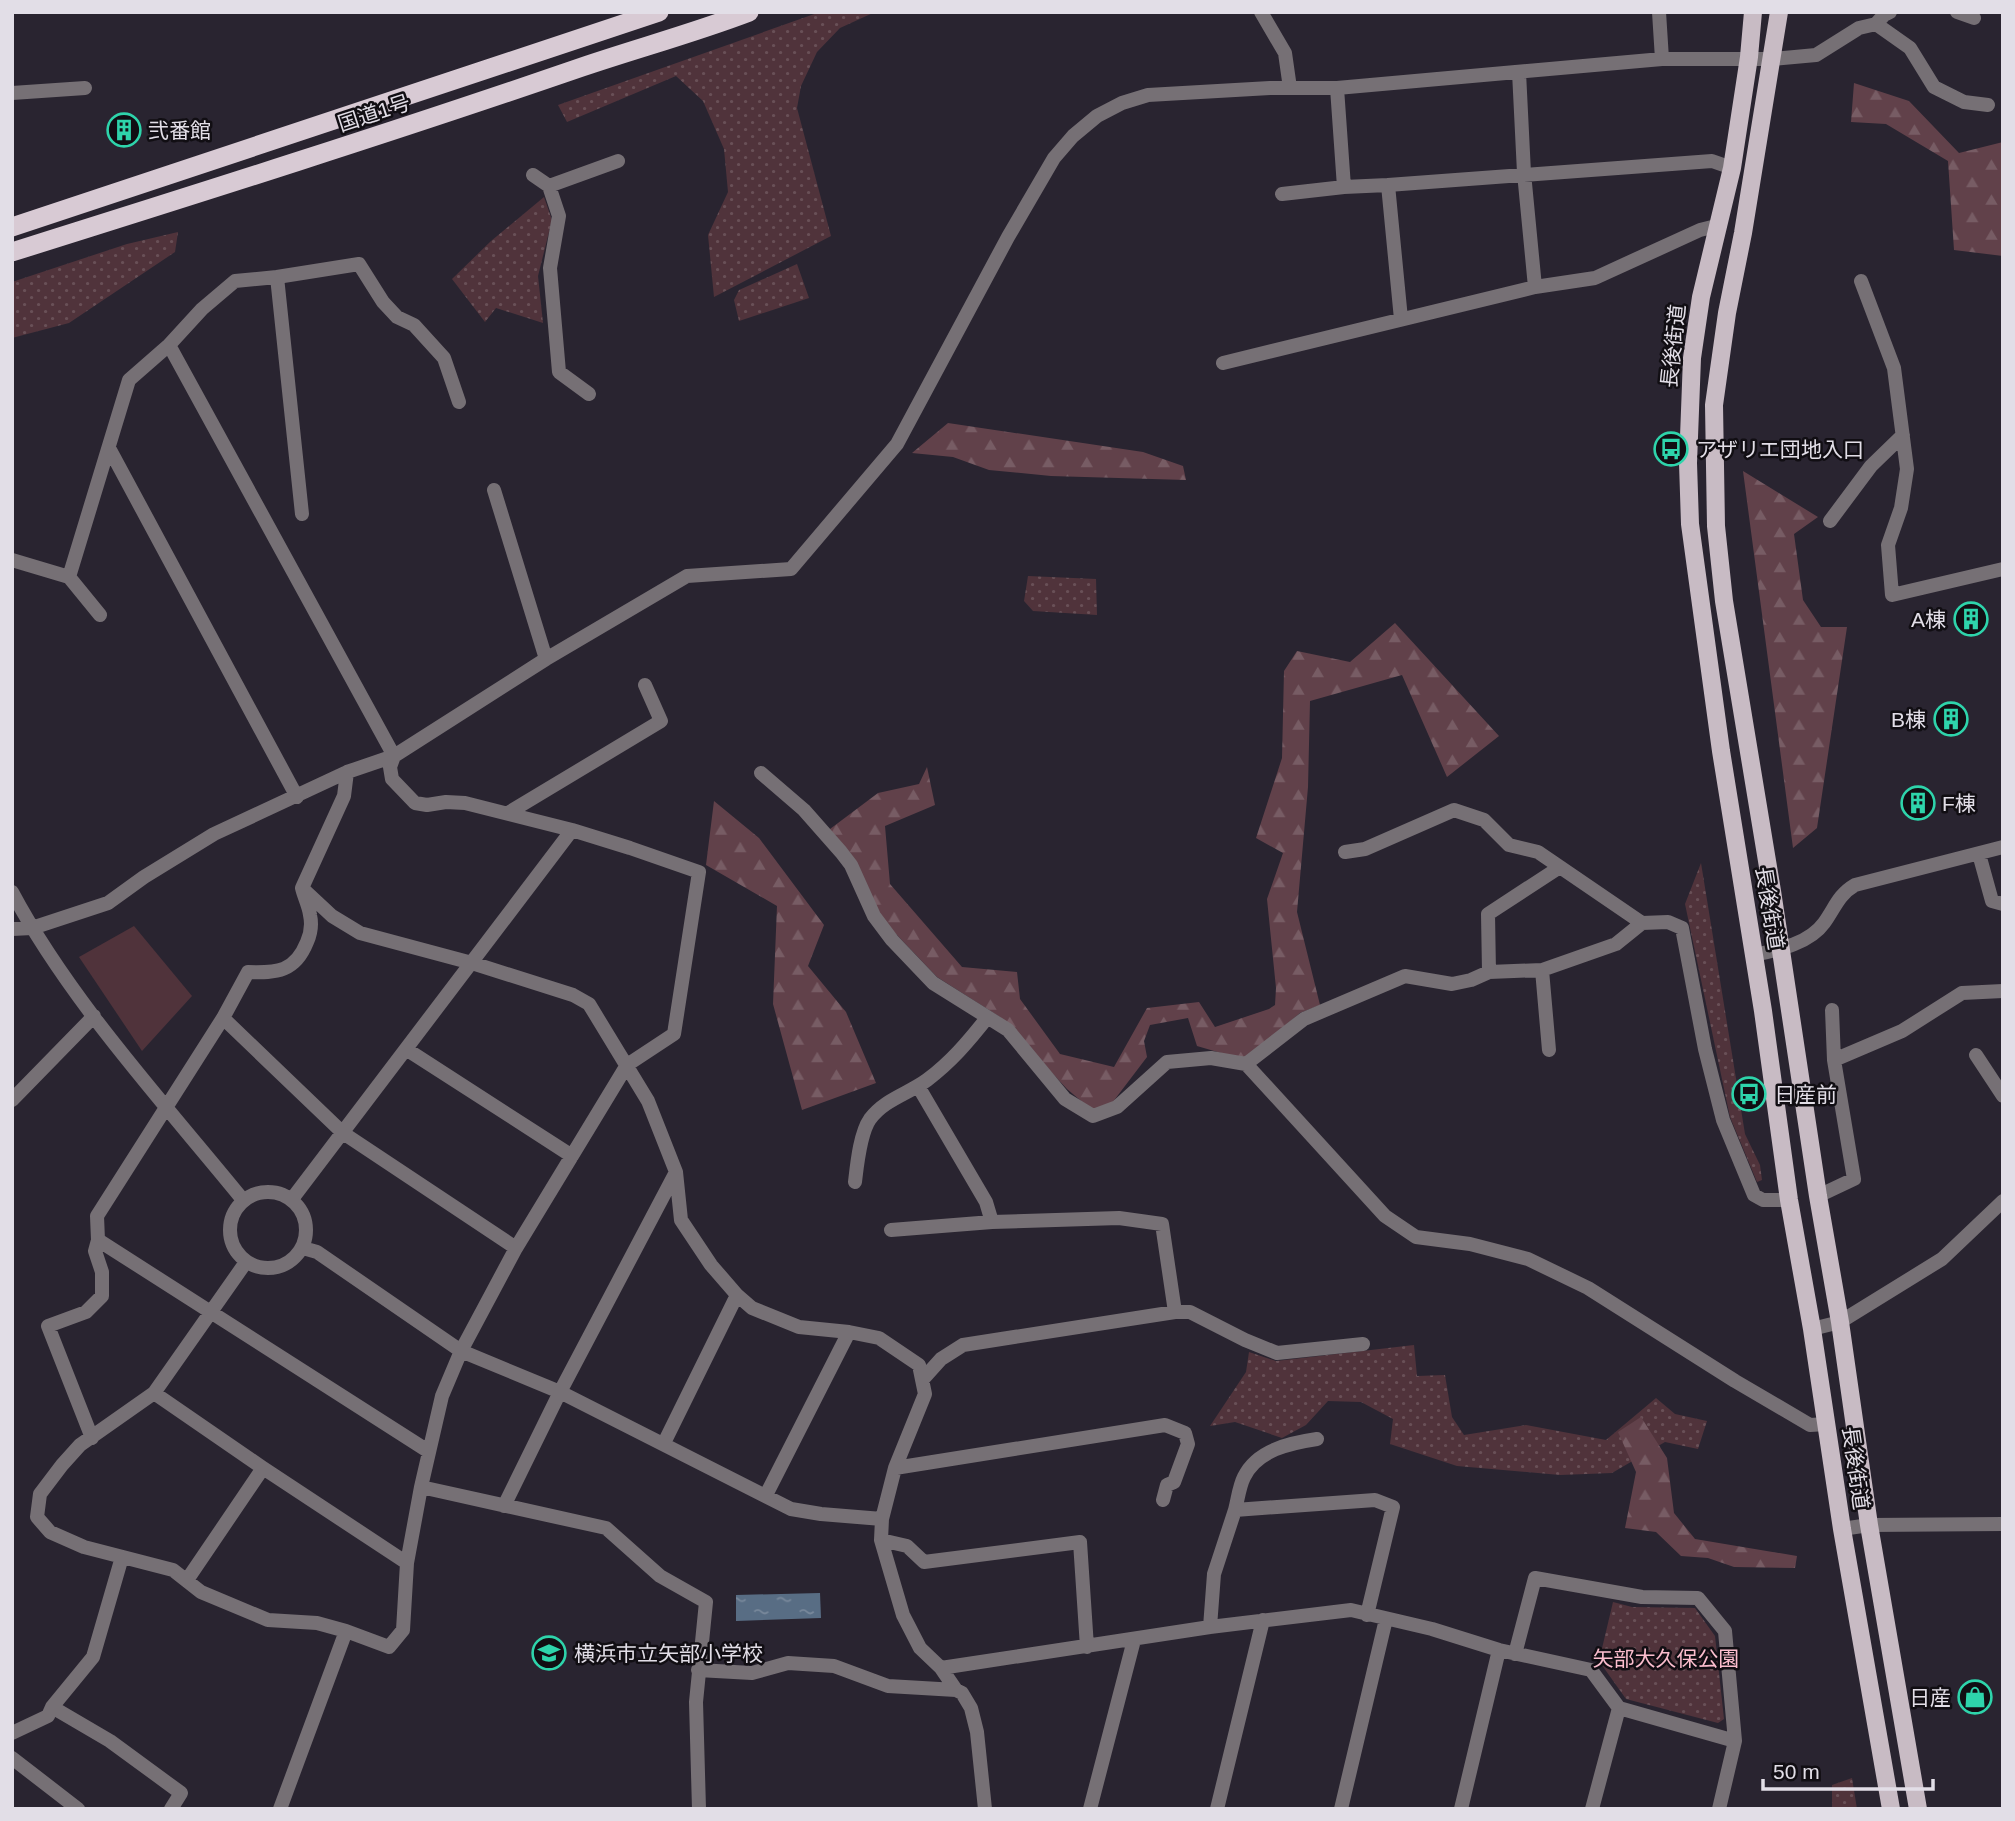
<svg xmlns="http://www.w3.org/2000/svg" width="2015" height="1821" font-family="Helvetica,'Noto Sans JP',sans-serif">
<defs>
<pattern id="grass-dots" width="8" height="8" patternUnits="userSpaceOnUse" patternTransform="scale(1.75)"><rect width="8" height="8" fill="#50333b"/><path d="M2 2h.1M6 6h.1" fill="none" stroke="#695057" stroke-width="1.8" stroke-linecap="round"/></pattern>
<pattern id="forest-firs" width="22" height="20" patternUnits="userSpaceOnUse" patternTransform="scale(1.75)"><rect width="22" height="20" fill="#61414a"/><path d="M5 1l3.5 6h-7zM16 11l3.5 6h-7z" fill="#775c64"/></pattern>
<pattern id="water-ripples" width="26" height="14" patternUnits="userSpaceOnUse" patternTransform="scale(1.75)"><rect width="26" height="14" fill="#586d84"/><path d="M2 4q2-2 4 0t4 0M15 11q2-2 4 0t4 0" fill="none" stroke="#78889b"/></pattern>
</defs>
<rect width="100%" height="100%" fill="#292430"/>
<!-- grass -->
<path fill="url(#grass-dots)" d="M820,12h55l-35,16 -23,24 -16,34 -4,22 34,128 -117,61 -6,-62 20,-43 -4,-43 -21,-48 -27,-25 -109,46 -9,-17z
M544,197l8,23 -14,56 5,47 -47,-15 -11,14 -33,-43 39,-38z
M178,232l-3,20 -106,71 -57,15v-56l115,-38z
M797,264l12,34 -70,23 -5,-21 5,-10z
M1028,576l68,3 1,36 -64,-4 -9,-10z
M1701,863l44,271 15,31 2,15 -5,2 -27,-65 -45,-213z
M1414,1345l3,31 28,-1 7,42 12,18 62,-10 80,15 50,-42 19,16 32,7 -9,28 -33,-7 -53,31 -52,2 -103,-9 -67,-22 3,-25 -32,-17 -33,-1 -22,24 -24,13 -47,-16 -25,4 36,-54 3,-20 27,9z
M1613,1602l19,5 63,1 20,28 9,83 -6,4 -92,-24 -27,-38z
M1852,1778l5,31h-25v-24z"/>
<!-- forest -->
<path fill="url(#forest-firs)" d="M1854,83l55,18 50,52 44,-11v114l-49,-6 -6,-89 -62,-37 -35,-2z
M948,423l195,29 40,14 3,14 -135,-4 -62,-6 -36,-13 -41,-4z
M1743,471l75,46 -24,17 9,66 18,27h26l-30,201 -24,20z
M1395,623l104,113 -52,41 -45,-102 -92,26 -2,86 -11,125 23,93 -20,8 -55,47 -48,-14 -9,-28 -38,7 -6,16 3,16 -35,46 -19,8 -26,-22 -67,-72 -63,-40 -62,-65 -49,-80 52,-39 41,-9 8,-17 8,38 -50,21 5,58 72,83 55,5 3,27 40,55 54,13 33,-59 52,-6 16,25 54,-18 6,-4 1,-17 -9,-89 16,-46 -27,-15 26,-80 2,-87 13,-20 53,11z
M714,801l45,37 65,87 -16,41 38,46 30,71 -74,27 -29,-106 4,-98 -71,-41z
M1641,1417l26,41 7,55 21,26 102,17 -2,12 -61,-1 -26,-9 -27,-2 -25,-24 -31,-4 11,-56 -18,-40z"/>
<!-- garden -->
<path fill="#50333b" d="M134,926l58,70 -50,55 -63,-94z"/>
<!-- water -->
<path fill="url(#water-ripples)" d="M820,1593l1,25 -85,3v-26z"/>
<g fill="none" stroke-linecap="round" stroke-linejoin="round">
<!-- minor -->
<path stroke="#767075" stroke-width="14" d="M1261,12l24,41 5,35
M1659,12l3,47
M1957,12l17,6
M1876,24l8,-9 6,-3
M1519,72l5,101 11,114
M1337,88l7,99
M12,93l73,-5
M533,175l16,11 10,30 -9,52 9,104 30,22
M1388,185l13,134
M549,186l69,-25
M1282,194l62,-7 44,-2 324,-24 20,7
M277,277l82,-13 24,38 14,15 17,8 30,33 15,44
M1861,281l33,87 13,101 -6,39 -13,37 4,50 111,-26
M169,345l225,411 -4,11 2,12 23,24 12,2 19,-3 19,1 107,27 58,18 69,24 -25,162 -47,31 -111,183 -55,103 -19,45 -21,91 -14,76 -4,67 -14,17 -43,-16 -29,-8 -49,-3 -67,-28 -28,-22 -89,-23 -34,-15 -13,-15 3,-23 22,-29 18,-20 74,-52 92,-131
M1223,363l312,-76 60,-9 105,-48 20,-5
M109,448l188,349
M494,490l52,169
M1830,521l41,-55 32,-31
M12,560l57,17
M100,615l-31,-38 60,-197 40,-35 33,-36 33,-28 42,-4 25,237
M761,773l43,37 37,42 10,13 23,51 18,24 41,43 75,47 57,69 28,17 24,-9 50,-45 44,-4 35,6 139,152 31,21 54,7 58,15 60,29 147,93 75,44 16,-1
M508,813l153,-92 -16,-36
M1345,852l20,-3 89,-39 30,10 25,25 29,7 104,71
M1979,854l13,47 11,3
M302,888l30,28 28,17 112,30 101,32 16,9 59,97 28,71 5,48 30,45 26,30 15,13 47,19 50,5 30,6 40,27 6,29 -30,74 -13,51 -1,21 22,75 17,33 21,20 15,22 6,3 9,15 6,24 8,77
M12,892c58,109 153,212 231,308
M12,929l20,-1 76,-25 36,-26 70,-43 133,-62 47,-16 152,-97 141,-83 104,-7 106,-125 111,-207 46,-79 19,-22 24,-20 25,-13 26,-8 122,-7h67l325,-29h111l43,-4 43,-27 17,-4 34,24 24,39 30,15 24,3
M1754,955c23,-5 55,-11 70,-32 11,-15 14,-28 31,-38l148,-38
M1542,970l7,80
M1489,972l-1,-58 72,-47
M1832,1010l2,50
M223,1018l120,115 173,115
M406,1049l166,107
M1976,1055l27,41
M1246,1064l58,-45 101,-43 47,8 19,-4 18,-8 53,-2 74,-26 26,-21 26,-1 14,6 23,121 18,71 31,75 9,5h26
M918,1086l68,116 6,20 127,-4 43,6 13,88
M12,1100l82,-84
M855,1182c2,-17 5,-49 15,-63 15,-20 38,-25 57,-39 24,-18 41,-38 60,-62
M230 1230a38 38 0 1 1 76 0a38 38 0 1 1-76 0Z
M1818,1196l36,-17 -20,-119 68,-29 60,-38 41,-2
M292,1199l280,-369
M891,1230l101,-8
M98,1240l330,211
M303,1248l14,4 144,99 99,41 231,117 30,5 61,5
M1812,1329l28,-7 102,-63 61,-58
M923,1379l18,-20 22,-14 212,-33h15l55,28 32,13 86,-9
M154,1393l109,75 144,95
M92,1438l-44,-112 38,-14 16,-16v-24l-7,-21 3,-11 -1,-24 126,-198 25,-46c29,1 47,0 59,-30 4,-9 5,-18 3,-27 -1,-9 -6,-18 -8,-27l42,-92 3,-24
M664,1443l73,-148
M895,1468l270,-43 20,8 3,11 -14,38 -7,3 -4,15
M421,1487l185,41 54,48 46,26 -10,100 3,107
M766,1495l83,-163
M504,1506l56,-114 116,-220
M1235,1510c3,-11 4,-23 9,-33 13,-27 46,-34 73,-38
M1842,1529l27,-4 134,-1
M881,1540l26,6 17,16 156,-20 7,105
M187,1580l76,-112
M1210,1627l4,-53 21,-64 140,-10 18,7 -26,108
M1515,1654l20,-76 107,19 56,1 27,33 10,110
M941,1668l269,-41 141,-17 81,19 67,21 92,20 28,38 -27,101
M698,1670l54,3 36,-10 46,3 54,20 68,4
M52,1707l58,34 71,52 -10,16
M1619,1708l116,33 -16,68
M12,1733l36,-17 4,-9 41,-50 29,-100
M12,1758l66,51
M280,1809l66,-178
M1090,1809l44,-169
M1217,1809l46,-189
M1341,1809l45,-190
M1461,1809l38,-159"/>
<!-- primary -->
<path stroke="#c8bbc4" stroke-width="18" d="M1753,12l-4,45 -17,111 -31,129 -9,61 -4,105 2,61 31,227 42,260 26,189 23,129 30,200 49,280
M1779,12l-36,221 -16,80 -13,92 2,121 8,75 48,290 46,305 22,126 29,203 49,284"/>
<!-- trunk -->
<path stroke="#d8cad4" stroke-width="19" d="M12,227l647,-215
M12,252c191,-60 381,-120 570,-185 56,-19 112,-34 167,-55"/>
</g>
<!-- icons -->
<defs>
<symbol id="building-ring" viewBox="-11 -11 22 22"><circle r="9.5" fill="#110e13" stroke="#2ed4ab" stroke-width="1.5"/><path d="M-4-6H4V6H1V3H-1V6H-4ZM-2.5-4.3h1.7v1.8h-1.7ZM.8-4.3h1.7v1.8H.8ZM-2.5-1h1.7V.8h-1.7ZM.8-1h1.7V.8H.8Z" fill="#2ed4ab"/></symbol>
<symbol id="bus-ring" viewBox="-11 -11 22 22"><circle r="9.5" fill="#110e13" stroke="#2ed4ab" stroke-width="1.5"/><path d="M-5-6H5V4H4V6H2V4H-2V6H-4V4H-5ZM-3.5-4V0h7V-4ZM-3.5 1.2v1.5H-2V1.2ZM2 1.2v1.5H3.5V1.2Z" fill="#2ed4ab"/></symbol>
<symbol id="school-ring" viewBox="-11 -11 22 22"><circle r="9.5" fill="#110e13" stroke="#2ed4ab" stroke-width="1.5"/><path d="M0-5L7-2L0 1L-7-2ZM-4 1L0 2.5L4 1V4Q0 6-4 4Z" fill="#2ed4ab"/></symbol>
<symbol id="shop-ring" viewBox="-11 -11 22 22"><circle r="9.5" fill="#110e13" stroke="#2ed4ab" stroke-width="1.5"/><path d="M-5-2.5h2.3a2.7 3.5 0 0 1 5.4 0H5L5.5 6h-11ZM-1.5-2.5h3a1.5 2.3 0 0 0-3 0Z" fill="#2ed4ab"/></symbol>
</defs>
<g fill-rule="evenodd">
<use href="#building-ring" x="105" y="111" width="38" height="38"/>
<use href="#bus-ring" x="1652" y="430" width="38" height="38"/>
<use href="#building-ring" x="1952" y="600" width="38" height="38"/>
<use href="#building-ring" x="1932" y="700" width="38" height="38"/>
<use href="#building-ring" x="1899" y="784" width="38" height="38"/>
<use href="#bus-ring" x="1730" y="1075" width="38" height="38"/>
<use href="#school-ring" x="530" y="1634" width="38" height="38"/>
<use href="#shop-ring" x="1956" y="1678" width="38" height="38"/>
</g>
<g text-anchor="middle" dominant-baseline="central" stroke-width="5" stroke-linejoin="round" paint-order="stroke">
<!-- street labels -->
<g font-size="21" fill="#e2dee7" stroke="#110e13">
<text transform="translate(374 113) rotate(-18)">国道1号</text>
<text transform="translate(1673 346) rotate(-84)">長後街道</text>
<text transform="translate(1770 908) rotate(81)">長後街道</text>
<text transform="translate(1856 1468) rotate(82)">長後街道</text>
</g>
<!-- poi labels -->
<g font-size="21" fill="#e2dee7" stroke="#110e13" text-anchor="start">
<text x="148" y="130">弐番館</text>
<text x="1696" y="449">アザリエ団地入口</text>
<text x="1946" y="619" text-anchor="end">A棟</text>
<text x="1926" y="719" text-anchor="end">B棟</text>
<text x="1942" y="803">F棟</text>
<text x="1774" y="1094">日産前</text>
<text x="574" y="1653">横浜市立矢部小学校</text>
<text x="1951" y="1697" text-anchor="end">日産</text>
</g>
<!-- park labels -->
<g font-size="21" fill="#fbbdcd" stroke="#110e13">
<text x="1666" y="1658">矢部大久保公園</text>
</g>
</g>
<!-- border -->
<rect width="2015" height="1821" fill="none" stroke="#e2dee7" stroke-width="28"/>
<!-- scale -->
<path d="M1763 1779v10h170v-10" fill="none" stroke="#e2dee7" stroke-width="3.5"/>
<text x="1773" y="1779" font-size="21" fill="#e2dee7" stroke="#110e13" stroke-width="5" paint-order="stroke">50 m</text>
</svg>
